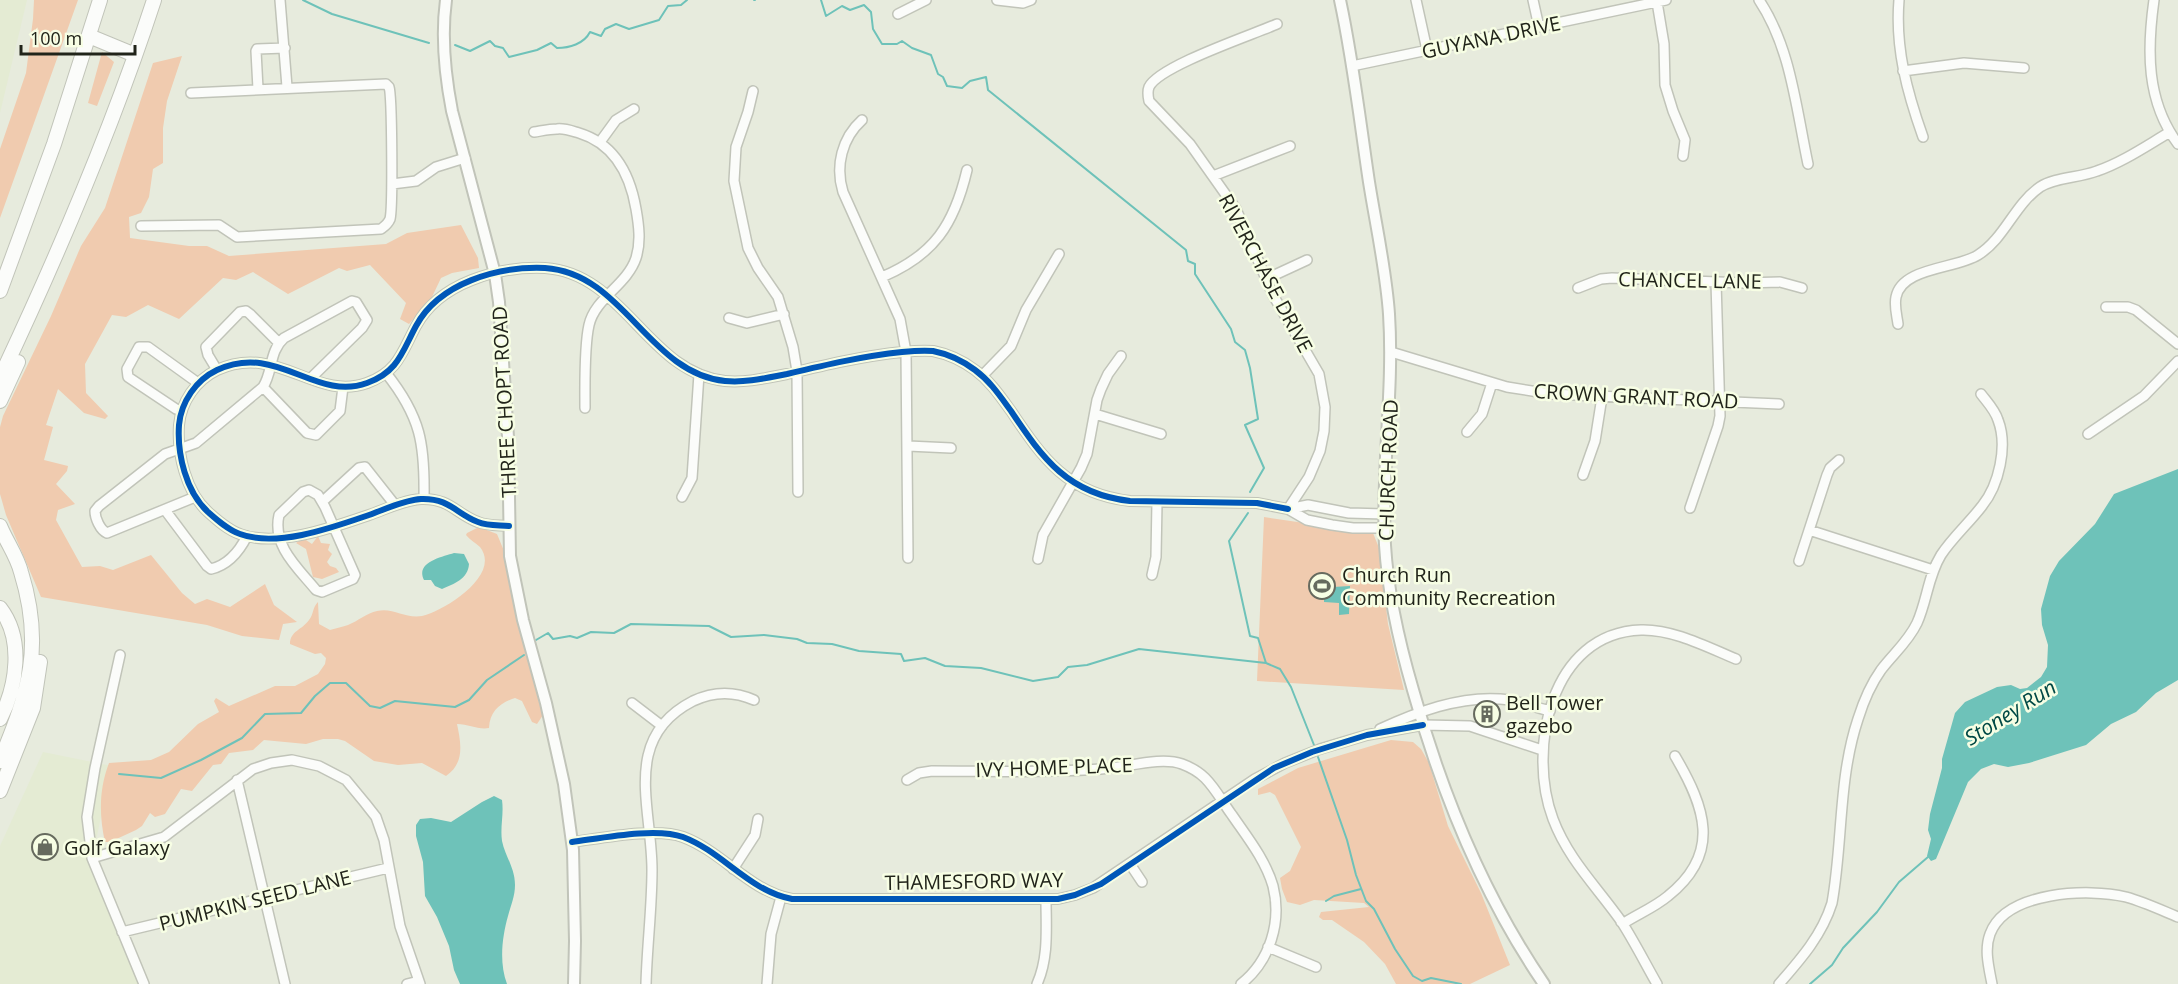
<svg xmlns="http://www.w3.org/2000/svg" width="2178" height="984" font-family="'Open Sans',sans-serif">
<rect width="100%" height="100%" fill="#e7ebdd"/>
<!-- built -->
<path fill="#e4ebd3" d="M0,0h27l-27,113z
M43,752l69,14 -20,93 52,125h-144v-138z"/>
<!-- green -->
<path fill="#f0cbaf" d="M34,0h44l-78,218v-69l26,-76 7,-54z
M102,52l12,10 -17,44 -9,-3z
M182,56l-15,45 -4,27v35l-10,6 -4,28 -8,16 -12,4 1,21 59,8h18l22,10 157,-12 21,-11 54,-8 17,33 1,10 -27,5 -11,5 -9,19 -23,27 -9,-5 6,-16 -36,-38 -23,6 -8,-3 -51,26 -35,-22 -17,8 -13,-2 -44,41 -31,-14 -22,12 -14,-2 -27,49 1,29 22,23 -3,3 -21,-6 -26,-24 -12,36 7,2 -9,33 24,6 -1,5 -11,13 19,20 -17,6 -2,10 26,47 18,-1 13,4 38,-15 31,38 13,11 12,-5 23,8 35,-23 9,21 23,17 -14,2 -4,16 -37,-4 -35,-11 -166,-28 -35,-82 -6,-21v-67l3,-11 48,-100 30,-70 24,-38 48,-145z
M1264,517l109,16 6,15 9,76 16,66 -147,-9z
M479,527l18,7 7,17 13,68 26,87v9l-6,9 -5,-2 -10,-21 -7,-3c-15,5 -25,13 -26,30 -11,2 -20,-4 -32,-4 4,19 8,39 -11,52l-24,-13 -24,2 -24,-4 -29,-20 -7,-2h-15l-17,5 -42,-4 -11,10 -24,3 -8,11 -8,1 -21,26 -11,-2 -16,25 -10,3 -5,-4 -8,13 -6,4 -26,12h-5c-6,-27 -6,-53 4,-79l42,-3 18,-8 29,-28 21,-12 -5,-11 2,-3 13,8 46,-20h20l23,-12 7,-10 1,-6 -5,-5 -6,1 -25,-10c0,-13 12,-14 19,-24 5,-6 3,-12 9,-18l1,22 11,6c6,-2 13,-3 18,-5 10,-4 19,-12 29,-14 16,-4 28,8 45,5 22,-5 80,-41 58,-69 -4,-4 -10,-7 -14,-12l1,-2z
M318,536l3,7 9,1 -2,6 4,4 -5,8 3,4 6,2 3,4 -17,7 -9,-2 -7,-28 -10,-6 7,-5 9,6z
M1391,740l22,2 8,7 8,14 19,63 33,67 29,72 -40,19h-74l-11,-20 -21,-22 -32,-22h-9l-4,-3 2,-5 48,-5 -5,-4 -50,-3 -14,5 -13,-3 -5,-13 -2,-11 10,-7 11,-24 -26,-52 -5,-3 -12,3v-6l40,-21z"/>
<!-- water -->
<path fill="#6ec2b9" d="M2178,469v211l-22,13 -20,19 -25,12 -25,21 -57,18 -21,4 -14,-3 -13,5 -13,13 -32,77 -5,2 -4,-5 4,-17 -3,-9 2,-16 12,-46v-9l13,-46 10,-11 32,-15 14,-2 9,4 7,-1 14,-11 6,-10 1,-22 -6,-20 -1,-16 9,-33 9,-15 36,-37 19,-30z
M454,553l10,1 5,10c-1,15 -15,20 -27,25l-7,-3 -4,-6h-7c-9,-18 18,-23 30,-27z
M1324,576l9,1v10l17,-1 -1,28 -10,1v-12l-15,-1z
M494,796l8,4c2,14 -2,27 0,41 3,15 13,27 13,44 0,11 -4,20 -7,31 -6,21 -9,47 -1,68h-47l-6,-14 -5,-24 -12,-29 -12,-21 -2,-34 -7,-26v-11l4,-6 11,-1 20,4 31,-20z"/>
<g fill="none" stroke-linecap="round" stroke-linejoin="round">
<!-- stream -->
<path stroke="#6ec2b9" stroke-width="2" d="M303,0l29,14 97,29
M754,0h1
M821,0l5,16 16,-10 8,4 14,-5 7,7 2,17 9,15h15l5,-3 10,7 19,7 7,19 5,3 4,9 15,2 8,-7 16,-4 2,13 198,160 2,11 7,3v10l36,55 4,13 10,8 5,18 8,51 -13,6 19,43 -14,24
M455,45l15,6 20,-10 5,5 8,2 6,9 28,-7 14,-7 6,5c12,0 27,-4 33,-16l11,4 4,-7 11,-5 13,5 30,-9 9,-14 13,-1 6,-5
M1248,513l-19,28 21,95 8,2 8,25
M536,640l12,-7 5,6 17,-3 7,2 14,-6 23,1 17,-9 78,2 22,11 33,-2 33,4 10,4 25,1 27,7 42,3 3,7 21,-3 20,8 36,2 52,13 25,-4 10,-10 19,-2 52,-16 127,14 14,6 11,18 23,58
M1318,757l29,83 9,35 10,26 8,8 21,40 18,27 9,5 9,-3 30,6
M119,774l42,4 40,-18 41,-22 23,-24 36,-1 14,-17 15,-13h16l24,23 10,2 15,-7 60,6 14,-7 18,-20 37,-25
M1326,901l8,-5 27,-7
M1810,984l22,-19 11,-17 34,-36 22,-30 29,-25"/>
<defs>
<path id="minor" d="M280,0l7,87
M997,0l26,3 8,-3
M1416,0l11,50
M1533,0l6,27
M1759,0c32,48 37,108 49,164
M1899,0c-4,48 8,92 24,137
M2154,0c-7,50 -8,101 24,144
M1657,2l7,42 1,41 8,26 12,29 -2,16
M898,14l28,-14
M1277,24c-25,11 -118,42 -128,63 -2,5 -1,9 0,14l41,43 46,65 37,86 46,79 6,33 -1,24 -4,20 -11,26 -21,32
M1352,66l314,-66
M1903,71l61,-8 60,5
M258,89l-2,-38 1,-2 28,-1
M753,91l-5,21 -12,35 -2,34 14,67 10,20 20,29 15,50 4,24 1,121
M862,120c-20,18 -27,46 -19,72l57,127 6,33 2,206
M534,132c7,-1 15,-3 23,-3 7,-1 15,2 22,4 36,11 51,41 57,76 3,17 5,33 0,49 -9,27 -41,40 -47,67 -5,22 -4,60 -4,83
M600,142l16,-22 18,-11
M1213,176l77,-30
M392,184l24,-3 20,-14 29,-9
M141,226l78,-1 18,12 144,-8c4,-3 7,-5 9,-10 3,-11 2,-124 -1,-132 -1,-1 -2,-2 -3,-3l-195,9
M882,277c52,-22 72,-52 85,-107
M1266,279l41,-19
M1578,288l23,-9 11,-1 133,5 35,-1 22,6
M2106,307h22l8,3 42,34
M729,318l18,5 37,-9
M1898,324c-1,-8 -4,-18 -2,-27 6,-30 60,-28 82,-42 27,-17 36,-50 62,-68 15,-10 39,-9 57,-16 26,-9 49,-25 73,-39
M1391,352l116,35 44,7 228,10
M217,370l-9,-15 -2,-8 34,-35 6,-1 4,3 29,29
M386,373c35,44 39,71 38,126
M982,376l29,-30 15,-36 33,-56
M263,387l44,46 9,2 24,-24 3,-24
M182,411l-6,-2 -48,-32 -1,-8 12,-22h9l50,36
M1095,414l66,20
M1467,432l15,-18 10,-31
M2088,434l56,-38 34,-35
M908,446l43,2
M1583,475l12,-34 7,-44
M309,490l9,5 7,12 30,68 -2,4 -31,13 -6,-2c-18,-22 -44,-44 -37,-75l24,-23z
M195,497l-88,36c-7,-3 -12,-15 -12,-22l4,-5 66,-52 31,-11 67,-56c10,-15 6,-36 21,-49l68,-37 4,1 11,18 -5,8 -51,50
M682,497l10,-19 7,-104
M322,502l37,-34 6,-1 30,38
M1690,508l28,-82 2,-10 -4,-134
M1288,509l20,-4 41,8 35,1
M165,510l42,56 4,3c17,-4 29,-19 36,-33
M509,526c-11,-1 -21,0 -31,-4 -22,-8 -28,-24 -57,-23 -17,1 -35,10 -52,16 -35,12 -92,33 -129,19 -12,-4 -23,-14 -32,-22 -22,-20 -31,-58 -29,-87 2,-23 17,-45 38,-55 60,-28 98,32 150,13 31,-11 35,-31 49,-57 23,-43 82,-60 129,-58 79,5 103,105 180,113 21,2 41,-3 62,-7 38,-9 76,-18 115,-22 10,-1 20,-2 31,-1 15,3 30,10 42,19 15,11 25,26 36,41 32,48 57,83 119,90l127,2 31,6 19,11 25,5 21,3h31
M1809,530l124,40
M1038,559l5,-24 38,-67 6,-14 10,-54 4,-11 7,-15 13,-18
M1799,561l28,-86 3,-7 9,-8
M1152,575l4,-18 1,-55
M120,655l-25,113 -8,49 5,41 52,126
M632,703l30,23
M1380,729c37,-17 79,-33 120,-30 17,1 34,8 50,12
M237,780l48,204
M907,780l12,-7 13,-2c56,0 113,2 169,-2 24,-1 59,-13 81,-5 8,3 17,8 23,14 11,11 18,25 27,37 15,22 33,44 41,71 9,36 -3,75 -32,98
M572,842c30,-4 84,-15 111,-5 40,15 66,54 109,62h266l17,-4 18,-7 162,-109 30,-16 35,-14 47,-14 56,-10 47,1 72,24
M92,858l72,-21 89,-68 18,-6 21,-3 27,6 27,14 19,23 11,14 8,23 16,86 20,58
M1130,864l12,18
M733,869l22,-34 3,-16
M1621,922l3,1c14,-9 31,-16 44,-27 54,-43 37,-89 7,-140
M122,932l266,-64
M1268,947l48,20
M407,984l12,-3
M646,984c1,-38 6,-76 6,-114 0,-63 -31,-132 41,-169 21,-10 41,-10 61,-1
M767,984l4,-50 10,-37
M1037,984c12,-27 9,-56 9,-85
M1657,984c-12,-21 -23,-43 -36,-63 -24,-34 -53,-62 -68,-102 -26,-69 -3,-186 88,-189 32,-1 66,17 95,29
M1779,984c22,-25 43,-49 53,-81 11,-61 6,-124 26,-184 5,-16 13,-35 23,-49 12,-16 27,-28 36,-47 10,-22 11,-47 24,-68 11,-17 28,-32 41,-49 17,-21 26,-60 16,-86 -3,-10 -11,-18 -17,-26
M1992,984c-3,-16 -8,-34 -2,-50 16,-43 99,-46 136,-37 18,5 35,13 52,20"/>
<path id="major" d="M446,0c-5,37 -1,75 6,111l43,163 4,28 9,135 2,119 13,64 23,83 18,81 9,66 2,91 -1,43
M1340,0c13,60 20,122 29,182 7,44 17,88 20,132 5,77 -8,154 -4,231 3,50 14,97 28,145 29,104 70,205 131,294"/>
<path id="highway" d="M89,36l46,19
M0,291l54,-147 46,-144
M0,378c58,-123 112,-249 154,-378
M0,401l18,-39
M0,526c6,15 17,30 21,46 23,74 8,120 -21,189
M0,608c24,31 17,78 0,111
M0,791l33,-83 7,-46"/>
</defs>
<!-- minor casing -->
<use href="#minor" stroke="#c1c4b9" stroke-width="12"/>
<!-- major casing -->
<use href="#major" stroke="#c1c4b9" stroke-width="14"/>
<!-- highway casing -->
<use href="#highway" stroke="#c1c4b9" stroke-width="16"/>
<!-- minor -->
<use href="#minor" stroke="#fbfcfa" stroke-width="9"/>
<!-- major -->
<use href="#major" stroke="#fbfcfa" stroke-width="10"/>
<!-- highway -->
<use href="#highway" stroke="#fbfcfa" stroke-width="14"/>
<defs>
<path id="cycleway" d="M509,526c-11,-1 -21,0 -31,-4 -22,-8 -28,-24 -57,-23 -17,1 -35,10 -52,16 -35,12 -92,33 -129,19 -12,-4 -23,-14 -32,-22 -22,-20 -31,-58 -29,-87 2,-23 17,-45 38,-55 60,-28 98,32 150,13 31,-11 35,-31 49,-57 23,-43 82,-60 129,-58 79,5 103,105 180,113 21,2 41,-3 62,-7 38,-9 76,-18 115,-22 10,-1 20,-2 31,-1 15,3 30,10 42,19 15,11 25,26 36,41 32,48 57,83 119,90l127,2 31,6
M572,842c30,-4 84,-15 111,-5 40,15 66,54 109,62h266l17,-4 26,-11 173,-116 38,-16 55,-17 56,-10"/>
</defs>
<!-- cycleway casing -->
<use href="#cycleway" stroke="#f7fee4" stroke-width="10"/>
<!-- cycleway -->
<use href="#cycleway" stroke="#0057b8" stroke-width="6"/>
</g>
<!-- icons -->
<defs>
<symbol id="stadium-ring" viewBox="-11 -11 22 22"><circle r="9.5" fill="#f7fee4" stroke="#666a5e" stroke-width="1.5"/><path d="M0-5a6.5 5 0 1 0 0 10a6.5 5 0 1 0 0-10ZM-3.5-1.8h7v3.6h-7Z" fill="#666a5e"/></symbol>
<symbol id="building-ring" viewBox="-11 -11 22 22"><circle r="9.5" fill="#f7fee4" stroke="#666a5e" stroke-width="1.5"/><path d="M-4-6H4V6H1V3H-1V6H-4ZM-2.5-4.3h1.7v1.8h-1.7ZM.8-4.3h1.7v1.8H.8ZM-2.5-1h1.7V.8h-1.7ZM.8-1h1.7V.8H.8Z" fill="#666a5e"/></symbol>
<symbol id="shop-ring" viewBox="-11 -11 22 22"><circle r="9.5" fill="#f7fee4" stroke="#666a5e" stroke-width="1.5"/><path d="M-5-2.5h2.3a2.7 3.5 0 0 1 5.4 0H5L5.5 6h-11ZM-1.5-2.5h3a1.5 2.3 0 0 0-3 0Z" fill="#666a5e"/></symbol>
</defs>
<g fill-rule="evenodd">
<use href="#stadium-ring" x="1307" y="571" width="30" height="30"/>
<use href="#building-ring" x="1472" y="699" width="30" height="30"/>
<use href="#shop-ring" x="30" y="832" width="30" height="30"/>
</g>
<g text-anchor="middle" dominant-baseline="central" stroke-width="5" stroke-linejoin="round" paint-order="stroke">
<!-- street labels -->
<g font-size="20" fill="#21241a" stroke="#f7fee4">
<text transform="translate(1491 37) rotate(-12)">GUYANA DRIVE</text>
<text transform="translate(1266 273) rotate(62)">RIVERCHASE DRIVE</text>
<text transform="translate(1690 280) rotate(1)">CHANCEL LANE</text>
<text transform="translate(1636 396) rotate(3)">CROWN GRANT ROAD</text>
<text transform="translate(504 402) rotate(-93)">THREE CHOPT ROAD</text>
<text transform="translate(1388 470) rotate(-88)">CHURCH ROAD</text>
<text transform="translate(1054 767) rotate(-2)">IVY HOME PLACE</text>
<text transform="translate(974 881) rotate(-1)">THAMESFORD WAY</text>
<text transform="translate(255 900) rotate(-14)">PUMPKIN SEED LANE</text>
</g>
<!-- poi labels -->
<g font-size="20" fill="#21241a" stroke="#f7fee4" text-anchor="start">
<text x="1342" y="574">Church Run<tspan x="1342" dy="23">Community Recreation</tspan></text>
<text x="1506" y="702">Bell Tower<tspan x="1506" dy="23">gazebo</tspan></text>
<text x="64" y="847">Golf Galaxy</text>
</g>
<!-- water labels -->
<g font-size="21" font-style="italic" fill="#004945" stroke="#f7fee4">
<text transform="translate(2010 712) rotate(-32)">Stoney Run</text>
</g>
</g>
<!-- scale -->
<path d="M21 45v9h114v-9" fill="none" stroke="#21241a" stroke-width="3"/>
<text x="30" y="45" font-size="18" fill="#21241a" stroke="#f7fee4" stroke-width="4.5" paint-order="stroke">100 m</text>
</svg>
